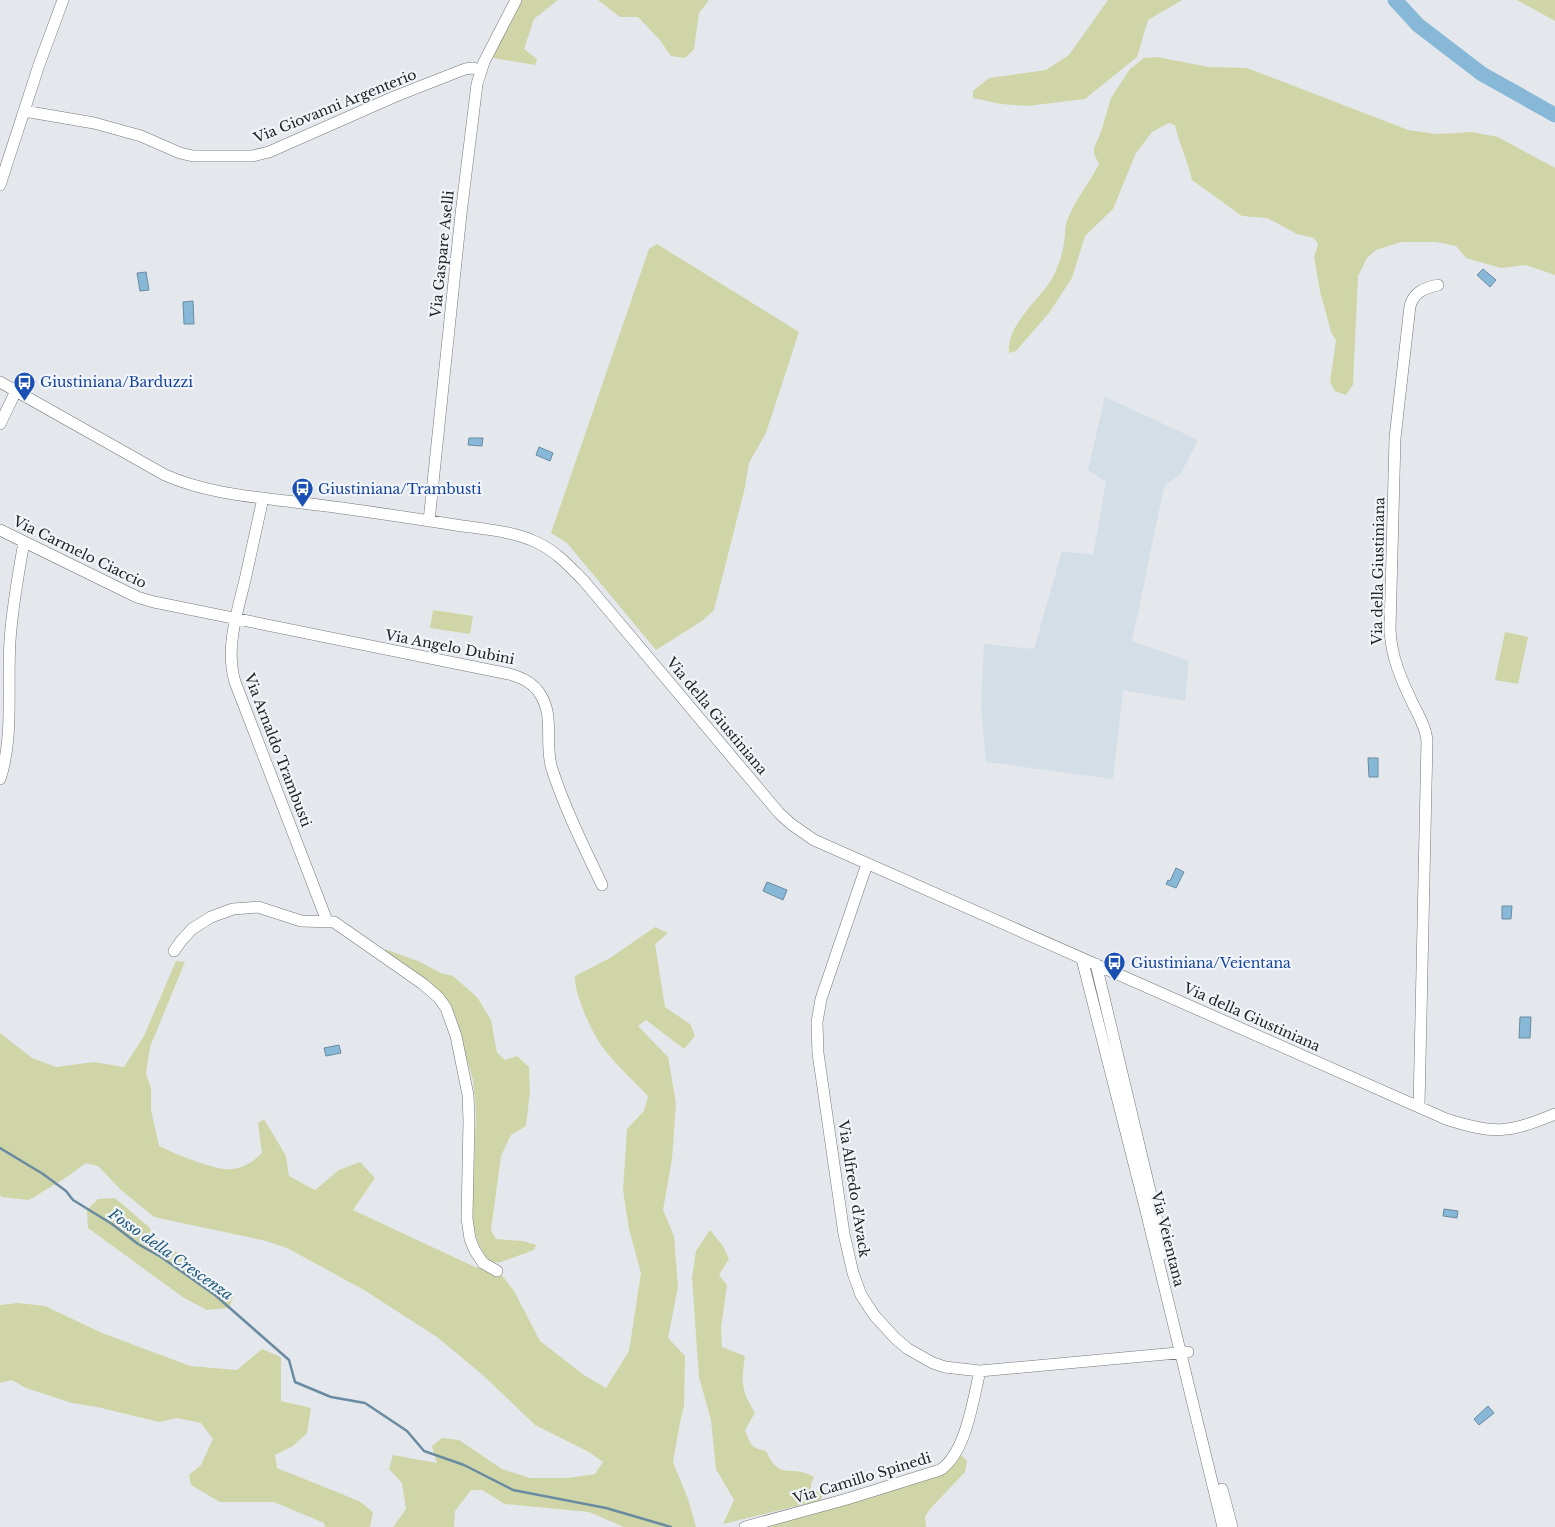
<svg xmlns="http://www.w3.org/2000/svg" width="1555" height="1527" font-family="'Libre Baskerville',serif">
<rect width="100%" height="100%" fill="#e4e8ec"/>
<!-- built -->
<path fill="#d3dee7" d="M1105,397l93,43 -17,33 -17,14 -32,154 57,20 -4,40 -62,-11 -10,89 -127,-17 -5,-55 3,-63 50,5 28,-98 31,4 13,-73 -18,-12z"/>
<!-- green -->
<path fill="#d0d5a7" d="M519,0h39l-24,19 -10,30 13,10 -2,6 -42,-7v-5z
M598,0h111l-10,13 -5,36 -9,9 -14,-2 -12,-17 -21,-22h-18z
M1108,0h74l-34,20 -11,37 -52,42 -58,7 -26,-2 -28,-6v-7l16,-13 57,-8 23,-15z
M1517,0h38v21z
M1157,57l52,10 38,1 161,62 29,4 35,-2 26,5 57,31v107l-29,-10 -25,3 -35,-10 -10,-12 -20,-4h-35l-25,8 -9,8 -9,18 -5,109 -7,10 -11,-4 -5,-9 6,-42 -5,-8 -11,-41 -6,-34 4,-13 -4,-6 -17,-4 -30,-16 -25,-2 -50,-36c-4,-19 -13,-36 -17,-55l-6,-2 -17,9 -16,21 -23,56 -28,27 -13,42 -23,35 -33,38 -7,2c-3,-26 27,-51 41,-71 7,-11 12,-26 14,-39 1,-6 1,-13 2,-19 7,-22 23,-40 33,-60l-5,-10v-6l7,-16 10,-34 19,-29 14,-11z
M657,244l142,88 -33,101 -17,30 -4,24 -31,123 -12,11 -46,29 -89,-107 -16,-10 98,-284z
M433,610l40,6 -3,18 -40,-6z
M1505,632l23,5 -10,47 -23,-4z
M655,927l13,6 -13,11 10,63 25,17 5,12 -11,13 -38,-29 -8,6 30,31 8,46 -4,56 -9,51 11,26 4,51 -10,51 17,18 -1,50 -4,16 -7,40 15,37 8,28h-72l-35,-15 -84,-8 -23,-14h-11l-16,21 -1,16h-61l13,-18 -4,-26 -13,-14 4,-14 44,8 -5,-17 10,-8 17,2 43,29 28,9h39l26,-4 8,-12 -14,-10 -54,-27 -50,-48 -48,-40 -73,-47 -77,-42 -21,-7 -112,-24 -33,-27 -23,-24 -12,-3 -19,14 -38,23 -27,-3 -2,-2v-162l32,25 24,9 38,-5 30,5 20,-31 32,-75 9,1 -35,85 -4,27 5,14v22l8,36c14,7 59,26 73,23 12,-1 22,-8 30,-16l-4,-30 6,-4 22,37 3,20 26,14 24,-20 21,-8 15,16 -22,32 122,57 25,6 14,18 26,50 44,34 22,13 23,-37 12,-78 -12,-44 -6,-39 4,-61 17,-18 4,-15c-15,-16 -32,-31 -45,-48 -11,-15 -29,-54 -28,-72l35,-18z
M385,949l33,12 23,12 12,3 24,21 14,23 6,33 8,7 12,-4 12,11 1,24 -4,35 -15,9 -10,21 -10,74 5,9 27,2 13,4 -2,5 -33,12 -10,1 -7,-9 -6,-12 -6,-20 4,-111 -3,-31 -18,-61 -70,-64z
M115,1198l34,29 5,9 80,58 -5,14 -22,2 -23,-12 -96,-70 -1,-18 11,-11z
M710,1230l13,16 6,13 -10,16 8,10 -6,43 1,19 23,9c-4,27 -4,33 10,57l-10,17c5,14 6,18 21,21 15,32 25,12 48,26l-3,7v7l12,1 -2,8 -98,24 11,-24 -18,-31 -5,-49 -12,-43 -7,-99 4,-27z
M18,1303l27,3 57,27 88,33 47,4 25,-21 19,8v44l30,7 -4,25 -14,13 -18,9 2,13 82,33 14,11 -3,15h-45l-1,-4 -50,-21h-54l-29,-17 -2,-10 12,-10 12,-26 -12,-16 -24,-5 -18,4 -62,-15 -25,-4 -46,-15 -14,-8 -12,3v-78z
M961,1455l6,6 -2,11 -35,37 -5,8 1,10h-166l196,-68z"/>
<!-- water -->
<path fill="#88b8d7" stroke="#698ba1" d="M1483,269l13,11 -6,7 -13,-12z
M146,272l3,18 -9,1 -3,-18z
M193,301l1,23h-10l-1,-22z
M469,438h14l-1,8 -14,-1z
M539,447l14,6 -3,8 -14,-6z
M1368,758h10v19h-9z
M1176,868l8,4 -8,16 -10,-4 2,-4 2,1z
M767,882l20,8 -4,10 -20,-9z
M1502,906h10l-1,13h-9z
M1520,1017h11l-1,21h-11z
M339,1045l2,8 -15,3 -2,-8z
M1444,1209l14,2 -1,7 -14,-2z
M1488,1406l6,7 -15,12 -5,-6z"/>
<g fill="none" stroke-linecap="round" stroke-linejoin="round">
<!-- stream -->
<path stroke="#698ba1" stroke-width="2.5" d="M0,1148l43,26 23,17 7,9 39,24 26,20 23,13 54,38 74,65 6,22 36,15 34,6 42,28 17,20 40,14 49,25 93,18 65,19"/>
<!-- river -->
<path stroke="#88b8d7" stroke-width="15" d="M1395,0l23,25 64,49 73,41"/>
<defs>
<path id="minor" d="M24,111l70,12 47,13 39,17 13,3h59l17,-4 127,-56 69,-27 8,-1 7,2
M0,185l39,-120 24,-65
M0,382l165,93c43,19 91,22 137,28 52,6 103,14 154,22 27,4 58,6 82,18 19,9 32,24 46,38l195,232 12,11 23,16 632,279c49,16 62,14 109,-5
M0,424l16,-33
M263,498c-6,27 -12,55 -18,82 -8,33 -20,69 -10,102l92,239
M429,521l32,-307 16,-130 7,-22 32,-62
M0,530l137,67 17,5 355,72c12,3 24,8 31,20 15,22 4,51 12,75 13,40 32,78 50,116
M0,779c14,-41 7,-94 10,-138 2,-33 8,-66 14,-99
M867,864l-46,135 -4,23 1,31 26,181 9,39 8,22 13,20 21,23 13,11 25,14 12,4 35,4 208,-19
M174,951l7,-10 11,-12 19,-12 22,-8 25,-2 43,14 33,1 89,62 16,14 7,10 10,28 12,59 1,26 -2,97 3,21 5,12 8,12 14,8
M1082,959l63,248 78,320
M1096,964l69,290
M1419,1106l8,-365c-1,-13 -8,-25 -14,-37 -12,-25 -22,-47 -23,-75l5,-191 15,-132c4,-14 14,-18 28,-21
M1222,1489l10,38
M745,1527l102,-28 93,-29c26,-17 33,-70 40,-99"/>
</defs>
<!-- minor casing -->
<use href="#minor" stroke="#74787b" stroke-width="12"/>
<!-- minor -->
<use href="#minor" stroke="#fff" stroke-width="11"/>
</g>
<!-- icons -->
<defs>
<symbol id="bus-pin" viewBox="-11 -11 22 30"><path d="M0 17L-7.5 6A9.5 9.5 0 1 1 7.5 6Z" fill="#1a4fb4" stroke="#f1f5f9"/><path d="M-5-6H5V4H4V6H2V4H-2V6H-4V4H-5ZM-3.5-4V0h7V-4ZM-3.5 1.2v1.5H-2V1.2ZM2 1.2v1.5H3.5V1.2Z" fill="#fff"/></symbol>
</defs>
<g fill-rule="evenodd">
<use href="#bus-pin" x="12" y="370" width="25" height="34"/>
<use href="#bus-pin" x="290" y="476" width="25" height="34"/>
<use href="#bus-pin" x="1102" y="950" width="25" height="34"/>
</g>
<g text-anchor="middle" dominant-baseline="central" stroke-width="4.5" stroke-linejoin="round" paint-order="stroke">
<!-- street labels -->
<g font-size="14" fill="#202223" stroke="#f1f5f9">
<text transform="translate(335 106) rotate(-22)">Via Giovanni Argenterio</text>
<text transform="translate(442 254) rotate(-84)">Via Gaspare Aselli</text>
<text transform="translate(80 552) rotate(26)">Via Carmelo Ciaccio</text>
<text transform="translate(1378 571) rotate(-89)">Via della Giustiniana</text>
<text transform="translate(450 647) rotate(11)">Via Angelo Dubini</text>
<text transform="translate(717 716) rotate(50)">Via della Giustiniana</text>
<text transform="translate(278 750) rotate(69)">Via Arnaldo Trambusti</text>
<text transform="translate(1252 1017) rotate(24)">Via della Giustiniana</text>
<text transform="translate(854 1189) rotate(81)">Via Alfredo d'Avack</text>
<text transform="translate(1168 1239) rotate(76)">Via Veientana</text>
<text transform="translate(862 1478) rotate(-17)">Via Camillo Spinedi</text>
</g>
<!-- transit labels -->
<g font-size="14" fill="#164399" stroke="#f1f5f9" text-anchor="start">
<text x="40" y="382">Giustiniana/Barduzzi</text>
<text x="318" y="489">Giustiniana/Trambusti</text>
<text x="1131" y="963">Giustiniana/Veientana</text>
</g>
<!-- water labels -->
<g font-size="15" font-style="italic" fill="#1e5877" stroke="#f1f5f9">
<text transform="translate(171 1254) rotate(35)">Fosso della Crescenza</text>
</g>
</g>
</svg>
